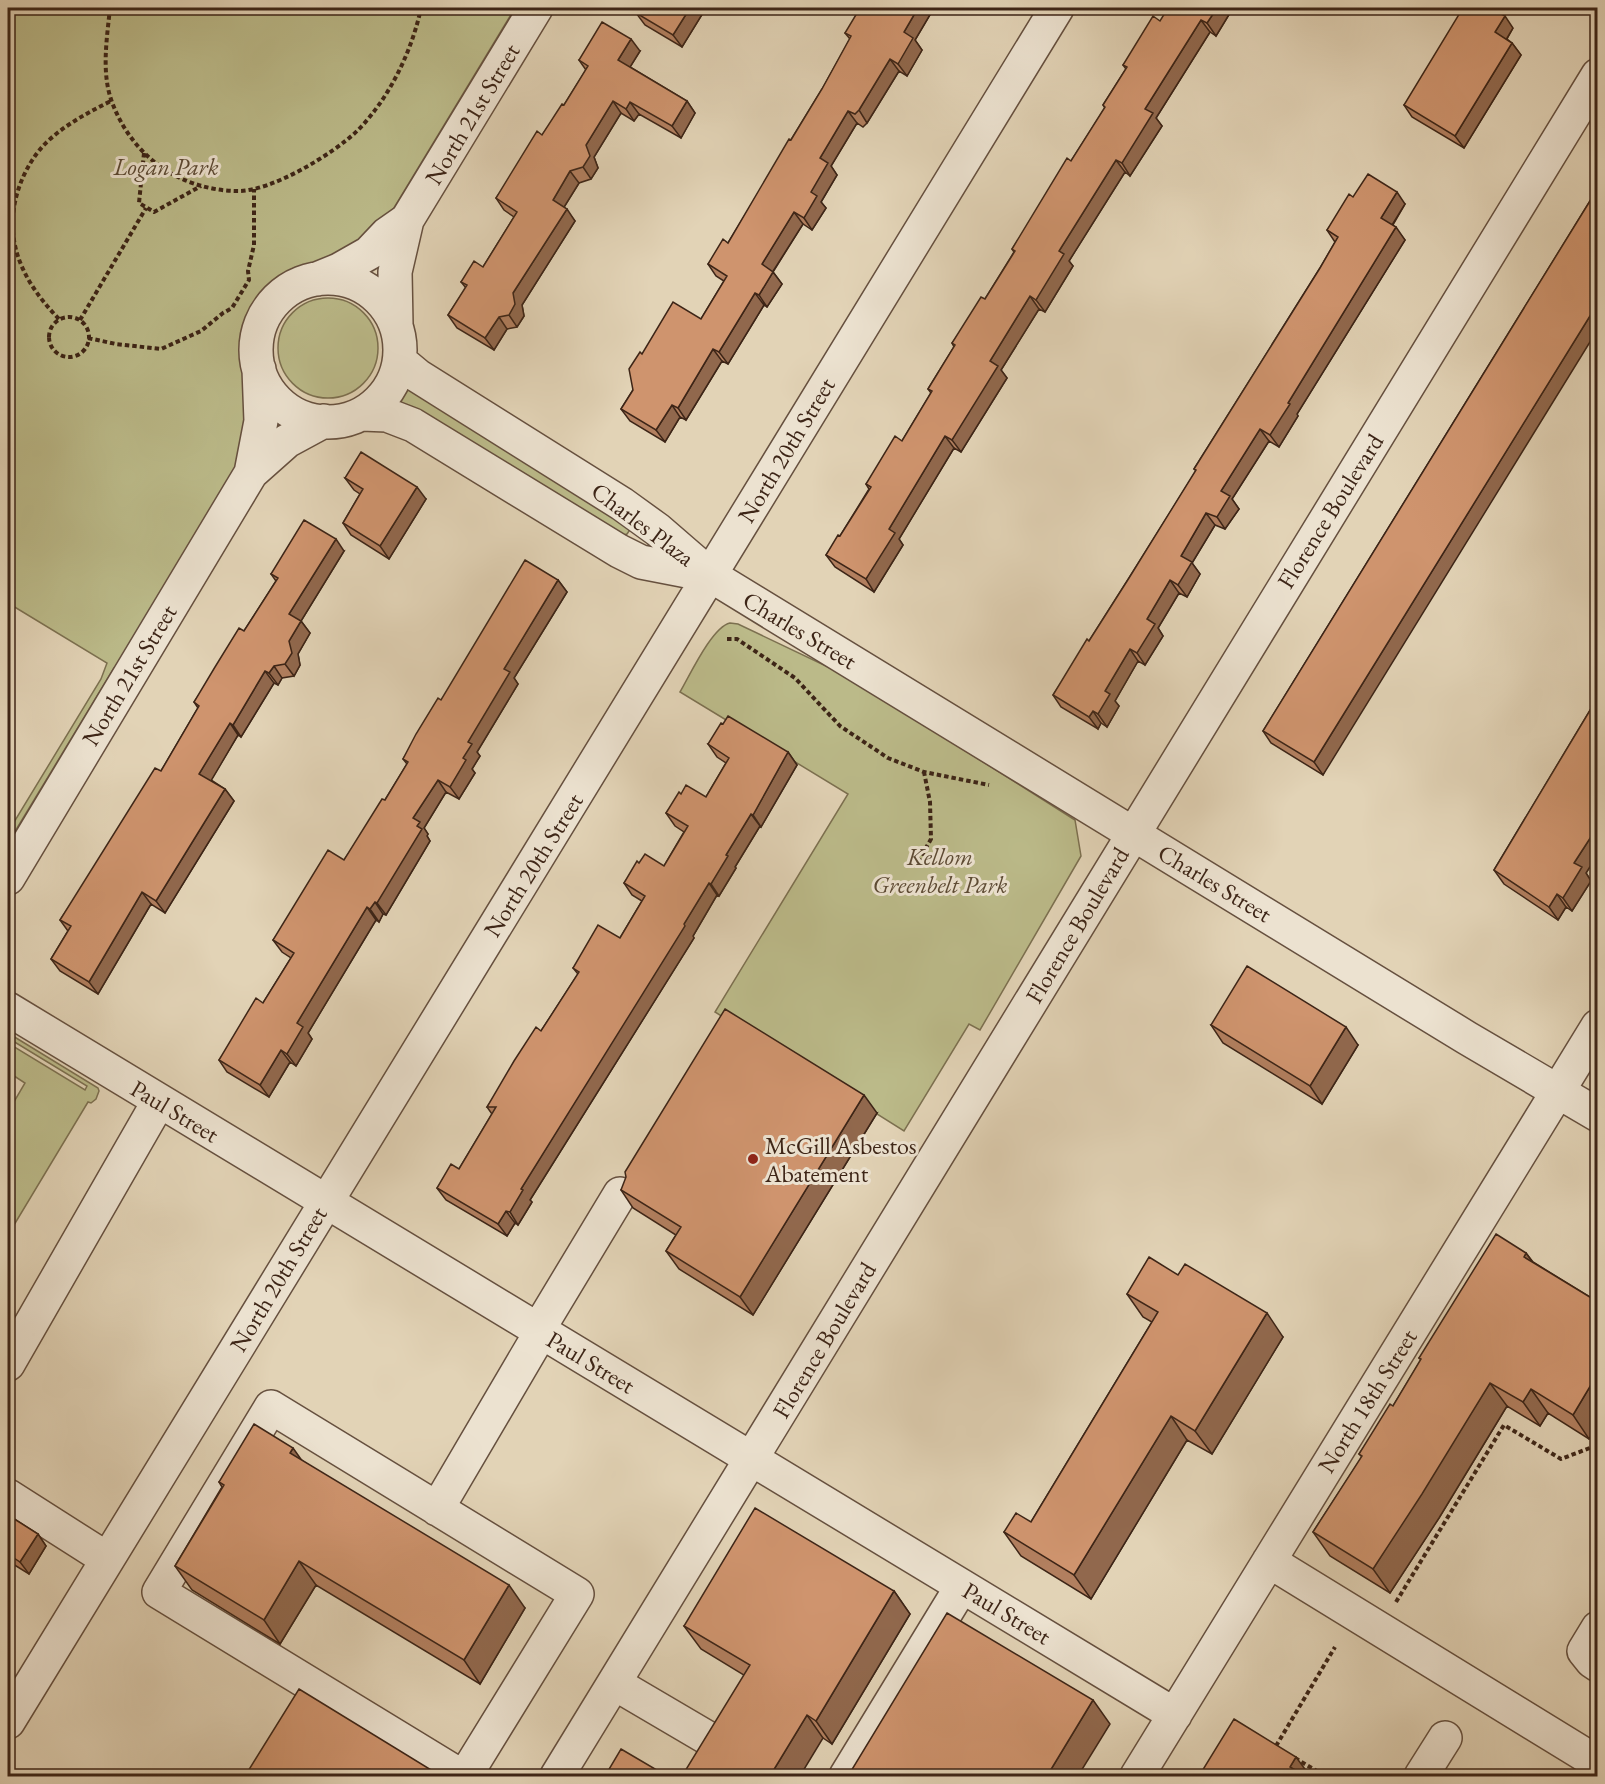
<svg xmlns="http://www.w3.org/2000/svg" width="1605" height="1784" font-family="'EB Garamond',serif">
<rect width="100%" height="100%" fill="#e2d3b6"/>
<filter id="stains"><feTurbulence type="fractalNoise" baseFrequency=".00333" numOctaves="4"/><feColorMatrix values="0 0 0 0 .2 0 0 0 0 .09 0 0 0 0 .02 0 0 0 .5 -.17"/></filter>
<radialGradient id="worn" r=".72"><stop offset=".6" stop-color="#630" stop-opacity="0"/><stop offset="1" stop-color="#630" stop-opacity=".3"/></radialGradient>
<!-- green -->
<path fill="#bbba89" stroke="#7c7050" stroke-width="1.5" d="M8,8h507l-135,223 -63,33 -13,2 -26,13 -13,11 -9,14 -11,25 -1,15v15l8,32 -10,67 -125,211 -3,-1 -106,175v-11l93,-153 6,-16 -99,-60z
M278 348a50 50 0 1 1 100 0a50 50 0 1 1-100 0Z
M407,381l224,147 -4,6 -6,2 -227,-134z
M730,623l8,1 111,53 226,143 6,36 -101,174 -11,-6 -65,107 -189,-119 133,-218 -168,-102c10,-17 32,-65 50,-69z
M8,1033l90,55 1,3 -3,8 -5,4 -3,-1 -80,133v-123l17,-29 -17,-11v-29l77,47 2,-4 -79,-48z"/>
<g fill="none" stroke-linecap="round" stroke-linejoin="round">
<defs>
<path id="minor" d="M256 350a72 72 0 1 1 144 0a72 72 0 1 1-144 0Z
M317,279l22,-9 30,-17 18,-19 20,-14
M396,325l-1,-53 12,-52 129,-212
M400,361l18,15 204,128 36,26 52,45 757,463 131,77
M362,414l25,1 26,10 206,126 22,11 67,13
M251,473l36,-32 37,-20
M8,878l243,-405 10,-52 -2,-52
M8,1009l1167,706
M538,1330l82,-136
M8,1364l151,-263
M8,1496l99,63
M437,1509l104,-177
M1269,1561l329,202
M1598,1628l-14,23 8,10 6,4
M614,1683l97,57
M8,1722l1049,-1714
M461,1776l-302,-184 112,-185 306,187 -112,182
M557,1776l1041,-1701
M846,1776l116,-190
M1137,1776l461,-750
M1421,1776l24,-38"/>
</defs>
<!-- minor casing -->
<use href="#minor" stroke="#66503f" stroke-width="36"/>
<!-- path -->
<path stroke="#3d2517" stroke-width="4" stroke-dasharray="4.5 3" stroke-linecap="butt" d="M110,8c-3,30 -9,65 2,94 12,33 36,61 68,76 17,8 38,13 57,13 34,1 96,-37 120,-60 32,-32 55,-80 64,-123
M144,153l-5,50 15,9 47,-26
M49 337a20 20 0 1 1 40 0a20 20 0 1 1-40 0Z
M59,319c-38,-39 -59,-83 -38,-137 6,-15 15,-30 28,-42 19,-17 40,-28 62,-39
M80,320l66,-112
M88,338l28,6 45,5 40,-18 22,-18 9,-5 17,-28 -1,-9 6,-26v-56
M727,639h10l58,39 45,48 48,32 36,14 65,13
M918,862l13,-23 -1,-37 -6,-30
M1396,1602l108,-177 57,34 34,-13 3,-3
M1276,1746l59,-99
M1295,1758l30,18"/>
<!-- minor -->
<use href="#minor" stroke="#ece2d0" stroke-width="33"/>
</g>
<!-- wall -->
<path fill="#b27f5f" stroke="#3d2517" stroke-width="1.5" d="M706,8l-24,39 -37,-22 -9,-12z
M871,8h63l-19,32 7,10 -15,26 -8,-5 -32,52 -4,4 -6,-4 -26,43 6,9 -16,27 5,6 -14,22 -9,-6 -30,48 9,12 -15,23 -3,-2 -36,59 -6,-3 -36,59 -6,-3 -15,25 -35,-21 -9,-12 12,-19 9,-36 59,-35 23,-38 -8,-5 -8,-12 20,-21 94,-154 28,-50 -5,-6z
M1233,8l-17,28 -6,-4 -54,86 6,8 -32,50 -5,-4 -56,89 4,5 -28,46 -6,-3 -38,61 6,8 -46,74 -7,-4 -55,91 4,6 -29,47 -39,-25 -9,-12 14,-19 29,-47 -3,-5 36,-43 29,-48 -3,-4 26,-42 -2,-4 33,-44 29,-47 -2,-3 59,-88 34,-53 -2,-3 23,-36 -3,-4 37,-44z
M1513,28l-6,11 5,4 9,12 -57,93 -52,-31 -8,-12z
M640,51l-10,16 57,34 8,12 -14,25 -42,-24 -5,7 -13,-8 -27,44 4,11 -7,11 -12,4 -15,24 11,14 -53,84 2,11 -7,11 -10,2 -13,21 -37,-22 -9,-13 18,-27 -5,-6 22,-15 31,-50 -10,-7 -8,-12 68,-93 22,-35 -7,-10z
M1598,188l-275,587 -52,-32 -8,-12z
M1353,197l52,7 -12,21 12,15 -108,174 1,2 -19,31 -10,-6 -37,58 7,10 -14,20 -10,-4 -23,38 8,11 -13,23 -8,-4 -21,35 5,8 -18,29 -7,-4 -23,40 4,5 -12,21 -6,-4 -3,6 -37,-22 -8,-12 36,-54 40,-63 67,-107 -2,-2 126,-201 15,-26 -8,-12z
M345,478l81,21 -37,60 -38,-24 -8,-12 17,-29 -6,-4z
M344,551l-43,70 9,12 -12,21 2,11 -6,11 -12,2 -4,7 -4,-2 -33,54 -3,-2 -27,45 14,9 9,12 -69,112 -14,-9 -53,90 -38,-23 -9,-12 17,-28 -8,-11 101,-149 37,-63 -4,-6 50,-71 32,-50 -5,-7z
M558,580l9,12 -53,86 4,6 -41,68 3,4 -8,13 3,4 -16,26 -13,-7 -22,36 4,6 -1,2 3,5 -44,74 -3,-1 -4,8 -3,-2 -68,113 4,6 -16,27 -6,-4 -21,35 -42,-25 -8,-12 44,-57 28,-45 -9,-6 -9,-12 71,-80 41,-60 22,-36 -4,-5 38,-59z
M1598,697v157l-12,19 5,8 -19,30 -6,-4 -8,13 -54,-36 -10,-14z
M708,744l80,8 9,13 -36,62 -1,-1 -25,41 1,1 -17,28 -2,-1 -24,41 1,2 -164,262 2,2 -14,23 -3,-2 -8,13 -61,-36 -9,-12 22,-19 33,-55 -5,-7 54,-76 37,-57 -5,-6 47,-30 22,-37 -10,-6 -8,-12 15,-20 25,3 20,-34 -9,-6 -9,-13 15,-19 25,3 20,-34 -9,-6z
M1211,1025l147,20 -36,59 -99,-61z
M877,1113l-124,202 -74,-46 -13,-18 10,-16 -43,-27 -12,-18z
M1526,1253l7,9 65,40v123l-9,14 -41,-26 -8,13 -33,-20 -68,112 -49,75 -60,-37 -17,-24 49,-75 -3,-3 34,-48 28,-46 -2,-2z
M1178,1275l105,62 -71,117 -25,-14 -96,159 -70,-43 -17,-24 27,-10 121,-200 -9,-5 -16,-23z
M301,1460l224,148 -45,76 -164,-99 -36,59 -88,-54 -17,-24 47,-79 -3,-5z
M8,1515l30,19 8,12 -17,28 -21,-13z
M894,1591l16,23 -78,130 -9,-6 -79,-63 -43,-26 -17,-23z"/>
<!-- shaded-wall -->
<path fill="#91684d" stroke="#3d2517" stroke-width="1.5" d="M690,8h16l-24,39 -9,-12z
M918,8h16l-19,32 7,10 -15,26 -9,-12 6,-32z
M1217,8h16l-17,28 -9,-13z
M1505,16l8,12 -10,17 -8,-13z
M1201,20l9,12 -54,86 6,8 -32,50 -8,-13 23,-54z
M631,39l9,12 -13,21 -9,-12z
M1512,43l9,12 -57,93 -9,-12z
M890,59l9,12 -32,52 -8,-13z
M613,101l8,12 -27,44 4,11 -7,11 -8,-12 3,-22z
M687,101l8,12 -14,25 -9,-12z
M630,102l9,12 -5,7 -8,-12z
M848,111l9,12 -26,43 6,9 -16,27 5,6 -14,22 -8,-12 16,-60z
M1116,160l9,12 -56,89 4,5 -28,46 -9,-12 23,-49z
M570,171l9,12 -18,29 -8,-12z
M1397,192l8,12 -16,26 -8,-12z
M567,209l8,12 -53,84 2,11 -7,11 -8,-12 4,-22z
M794,212l9,12 -33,52 -8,-12z
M1396,227l9,13 -108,174 1,2 -19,31 -9,-12 18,-32z
M773,272l9,12 -15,23 -8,-12z
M755,293l9,12 -36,59 -9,-12z
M1030,296l9,13 -38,61 6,8 -46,74 -9,-12 38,-79z
M1598,303v26l-275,446 -9,-13z
M499,317l8,12 -13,21 -9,-12z
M713,349l9,12 -36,59 -8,-12z
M672,405l8,12 -15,25 -9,-12z
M1260,429l9,12 -37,58 7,10 -14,20 -8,-12 4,-26z
M945,436l9,12 -55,91 4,6 -29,47 -8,-13 23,-50z
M417,487l9,12 -37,60 -9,-13z
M1206,513l9,12 -23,38 8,11 -13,23 -9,-12 3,-29z
M336,539l8,12 -46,75 -9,-12z
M558,580l9,12 -53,86 4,6 -41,68 3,4 -8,13 3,4 -16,26 -9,-12 13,-29 5,-16 36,-73z
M1170,580l9,13 -21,35 5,8 -18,29 -8,-12 10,-34z
M301,621l9,12 -12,21 2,11 -6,11 -9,-12 4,-23z
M1130,649l8,12 -23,40 4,5 -12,21 -9,-13 7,-23z
M274,666l8,12 -4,7 -9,-12z
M265,671l9,12 -33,54 -8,-12z
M1093,711l8,12 -3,6 -9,-12z
M230,723l8,12 -30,51 -9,-12z
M788,752l9,13 -36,62 -8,-12z
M438,780l8,12 -22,36 4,6 -1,2 3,5 -44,74 -9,-12 36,-85z
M225,789l9,12 -69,112 -9,-12z
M751,814l9,12 -25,41 1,1 -17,28 -8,-12 15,-29z
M1598,826v28l-12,19 5,8 -19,30 -9,-13 11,-35z
M709,883l8,12 -24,41 1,2 -164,262 2,2 -14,23 -8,-13 11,-23z
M142,892l9,12 -53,90 -9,-12z
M1557,894l9,13 -8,13 -9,-13z
M375,902l8,12 -4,8 -9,-13z
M367,907l9,13 -68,113 4,6 -16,27 -9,-12 10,-31z
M1346,1027l12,18 -36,59 -12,-18z
M281,1050l9,12 -21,35 -9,-12z
M864,1095l13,18 -124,202 -13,-18z
M506,1211l9,12 -8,13 -9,-12z
M1526,1253l17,24 -19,-20z
M1267,1313l16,24 -71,117 -17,-23z
M1490,1383l17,23 -68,112 -49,75 -17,-24z
M1592,1383l6,8v34l-9,14 -16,-24z
M1531,1389l17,24 -8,13 -17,-24z
M1171,1416l16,24 -96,159 -17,-24z
M293,1448l17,24 -20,-19z
M38,1534l8,12 -17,28 -9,-12z
M299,1561l17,24 -36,59 -16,-24z
M509,1585l16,23 -45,76 -16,-24z
M894,1591l16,23 -78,130 -16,-23z
M1093,1700l17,24 -32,52h-31z
M807,1715l16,23 -23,38h-30z
M1296,1757l14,19h-13l-7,-9z"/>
<!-- building -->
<path fill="#cf946e" stroke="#3d2517" stroke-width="1.5" d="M639,8h51l-17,27 -37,-22z
M860,8h7l3,1 1,-1h47l-14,24 9,6 -15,26 -8,-5 -31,51 -4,4 -7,-3 -28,47 8,5 -17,29 6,4 -13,22 -10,-6 -32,52 11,8 -14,23 -4,-2 -36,59 -6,-3 -35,59 -6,-3 -16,25 -35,-21 12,-19 -4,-21 11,-17 2,2 31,-52 28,17 26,-43 -19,-12 15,-25 5,4 61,-104 2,1 31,-51 29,-53 -6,-3z
M1168,8h49l-10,15 -6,-3 -56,89 8,4 -31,50 -6,-3 -57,91 5,3 -28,46 -6,-4 -40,65 8,5 -46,74 -7,-4 -56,93 6,4 -29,46 -40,-24 12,-20 2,1 31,-49 -5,-3 29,-48 7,5 30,-50 -4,-2 27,-44 -3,-2 29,-46 4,2 30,-48 -3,-2 55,-91 4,3 34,-54 -2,-2 24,-38 -4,-2 30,-49 7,5z
M1469,8h21l15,8 -10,16 17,11 -57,93 -51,-31 57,-94 4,3z
M602,22l29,17 -13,21 69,41 -15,25 -42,-24 -4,7 -13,-8 -27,44 4,11 -7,11 -13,4 -17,29 14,9 -54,84 2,11 -6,11 -10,2 -14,21 -37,-23 19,-30 -6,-3 13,-21 9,6 34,-55 -21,-14 41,-67 5,4 20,-31 2,1 24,-39 -9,-6z
M1368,174l29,18 -16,26 15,9 -108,176 2,1 -20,31 -10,-6 -39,62 9,5 -13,21 -11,-4 -25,43 11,6 -14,23 -8,-5 -23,39 8,5 -18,29 -7,-4 -25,42 5,3 -12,20 -5,-3 -4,6 -36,-22 34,-56 2,2 40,-63 67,-108 -2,-1 126,-201 18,-31 -11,-7 22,-36 4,3z
M1598,188v115l-284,459 -51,-31z
M361,452l56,35 -37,59 -37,-23 20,-34 -18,-11z
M304,520l32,19 -47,75 12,7 -12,20 3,12 -7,11 -11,2 -5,7 -4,-2 -32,54 -3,-2 -31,51 26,15 -69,112 -14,-9 -53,90 -38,-23 20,-33 -11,-6 95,-152 6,3 38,-65 -5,-4 21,-35 24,-39 5,3 34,-53 -7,-4z
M525,560l33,20 -54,89 6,3 -42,70 4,2 -9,14 3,2 -16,27 -12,-7 -25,38 7,4 -3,4 5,3 -45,74 -2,-1 -5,7 -3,-2 -70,116 6,4 -16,27 -6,-4 -21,35 -41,-25 37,-62 7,5 31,-50 -21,-13 55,-90 16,10 38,-61 3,1 23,-38 -5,-3 13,-25 22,-36 3,2z
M1598,697v129l-24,37 8,4 -19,31 -6,-4 -8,13 -55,-37z
M728,716l60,36 -35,63 -2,-1 -25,41 2,1 -17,28 -2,-1 -25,41 1,2 -164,263 2,1 -13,22 -4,-1 -8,13 -61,-36 14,-24 8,5 37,-62h-9l27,-46 22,-34 5,4 38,-59 -6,-4 25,-43 22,13 25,-42 -21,-13 13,-22 2,2 6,-9 19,12 24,-40 -22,-13 13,-21 2,2 5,-9 20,12 23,-39 -21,-14 13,-21 2,1z
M1247,966l99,61 -36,59 -99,-61z
M725,1009l139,86 -124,202 -74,-46 15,-24 -60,-37 5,-13 -1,-5z
M1496,1234l30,19 -2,4 74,45v85l-6,-4 -19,32 -42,-26 -8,13 -33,-19 -68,111 -49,75 -60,-37 49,-76 -3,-2 31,-50 3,2 28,-47 -2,-1z
M1149,1257l29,18 7,-11 82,49 -72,118 -24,-15 -97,159 -70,-43 12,-19 15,9 127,-210 -31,-18z
M254,1424l39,24 -3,5 219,132 -45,75 -165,-99 -35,59 -89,-54 49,-81 -5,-3z
M755,1508l139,83 -78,130 -9,-6 -37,61h-88l68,-111 -66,-39z
M8,1515l30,19 -18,28 -12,-8z
M947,1613l146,87 -46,76h-199z
M299,1689l142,87h-196z
M1234,1719l62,38 -6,10 12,7 -2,2h-101z
M621,1749l46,27h-62z"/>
<!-- markers -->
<circle fill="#8f2418" stroke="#ece2d0" stroke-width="2" cx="753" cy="1159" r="6"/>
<g text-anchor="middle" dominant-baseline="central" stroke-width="6" stroke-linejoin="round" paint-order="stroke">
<!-- street labels -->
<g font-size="24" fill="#3d2517" stroke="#ece2d0">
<text transform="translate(472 114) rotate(-59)">North 21st Street</text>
<text transform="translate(786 450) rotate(-59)">North 20th Street</text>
<text transform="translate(1330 511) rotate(-58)">Florence Boulevard</text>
<text transform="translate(643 524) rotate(37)">Charles Plaza</text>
<text transform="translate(800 630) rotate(31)">Charles Street</text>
<text transform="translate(129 675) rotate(-59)">North 21st Street</text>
<text transform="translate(533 865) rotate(-58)">North 20th Street</text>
<text transform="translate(1215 883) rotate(31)">Charles Street</text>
<text transform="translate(1077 925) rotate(-59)">Florence Boulevard</text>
<text transform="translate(175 1111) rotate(31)">Paul Street</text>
<text transform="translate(278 1279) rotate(-59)">North 20th Street</text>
<text transform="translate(824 1340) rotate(-59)">Florence Boulevard</text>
<text transform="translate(591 1362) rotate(31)">Paul Street</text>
<text transform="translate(1367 1401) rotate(-58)">North 18th Street</text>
<text transform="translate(1007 1613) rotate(31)">Paul Street</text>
</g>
<!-- park labels -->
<g font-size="24" font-style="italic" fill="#5c4a34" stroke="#ece2d0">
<text x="166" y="166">Logan Park</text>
<text x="940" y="856">Kellom<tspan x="940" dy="28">Greenbelt Park</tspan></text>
</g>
<!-- poi labels -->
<g font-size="24" fill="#3d2517" stroke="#ece2d0" text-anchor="start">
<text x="765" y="1145">McGill Asbestos<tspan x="765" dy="28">Abatement</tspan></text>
</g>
</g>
<!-- margin -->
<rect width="1605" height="1784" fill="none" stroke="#e2d3b6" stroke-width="30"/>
<rect x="9" y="9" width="1587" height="1766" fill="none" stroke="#3d2517" stroke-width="3"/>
<rect x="15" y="15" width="1575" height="1754" fill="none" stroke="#3d2517" stroke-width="1.5"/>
<rect width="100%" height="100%" filter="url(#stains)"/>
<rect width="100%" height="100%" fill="url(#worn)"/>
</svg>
